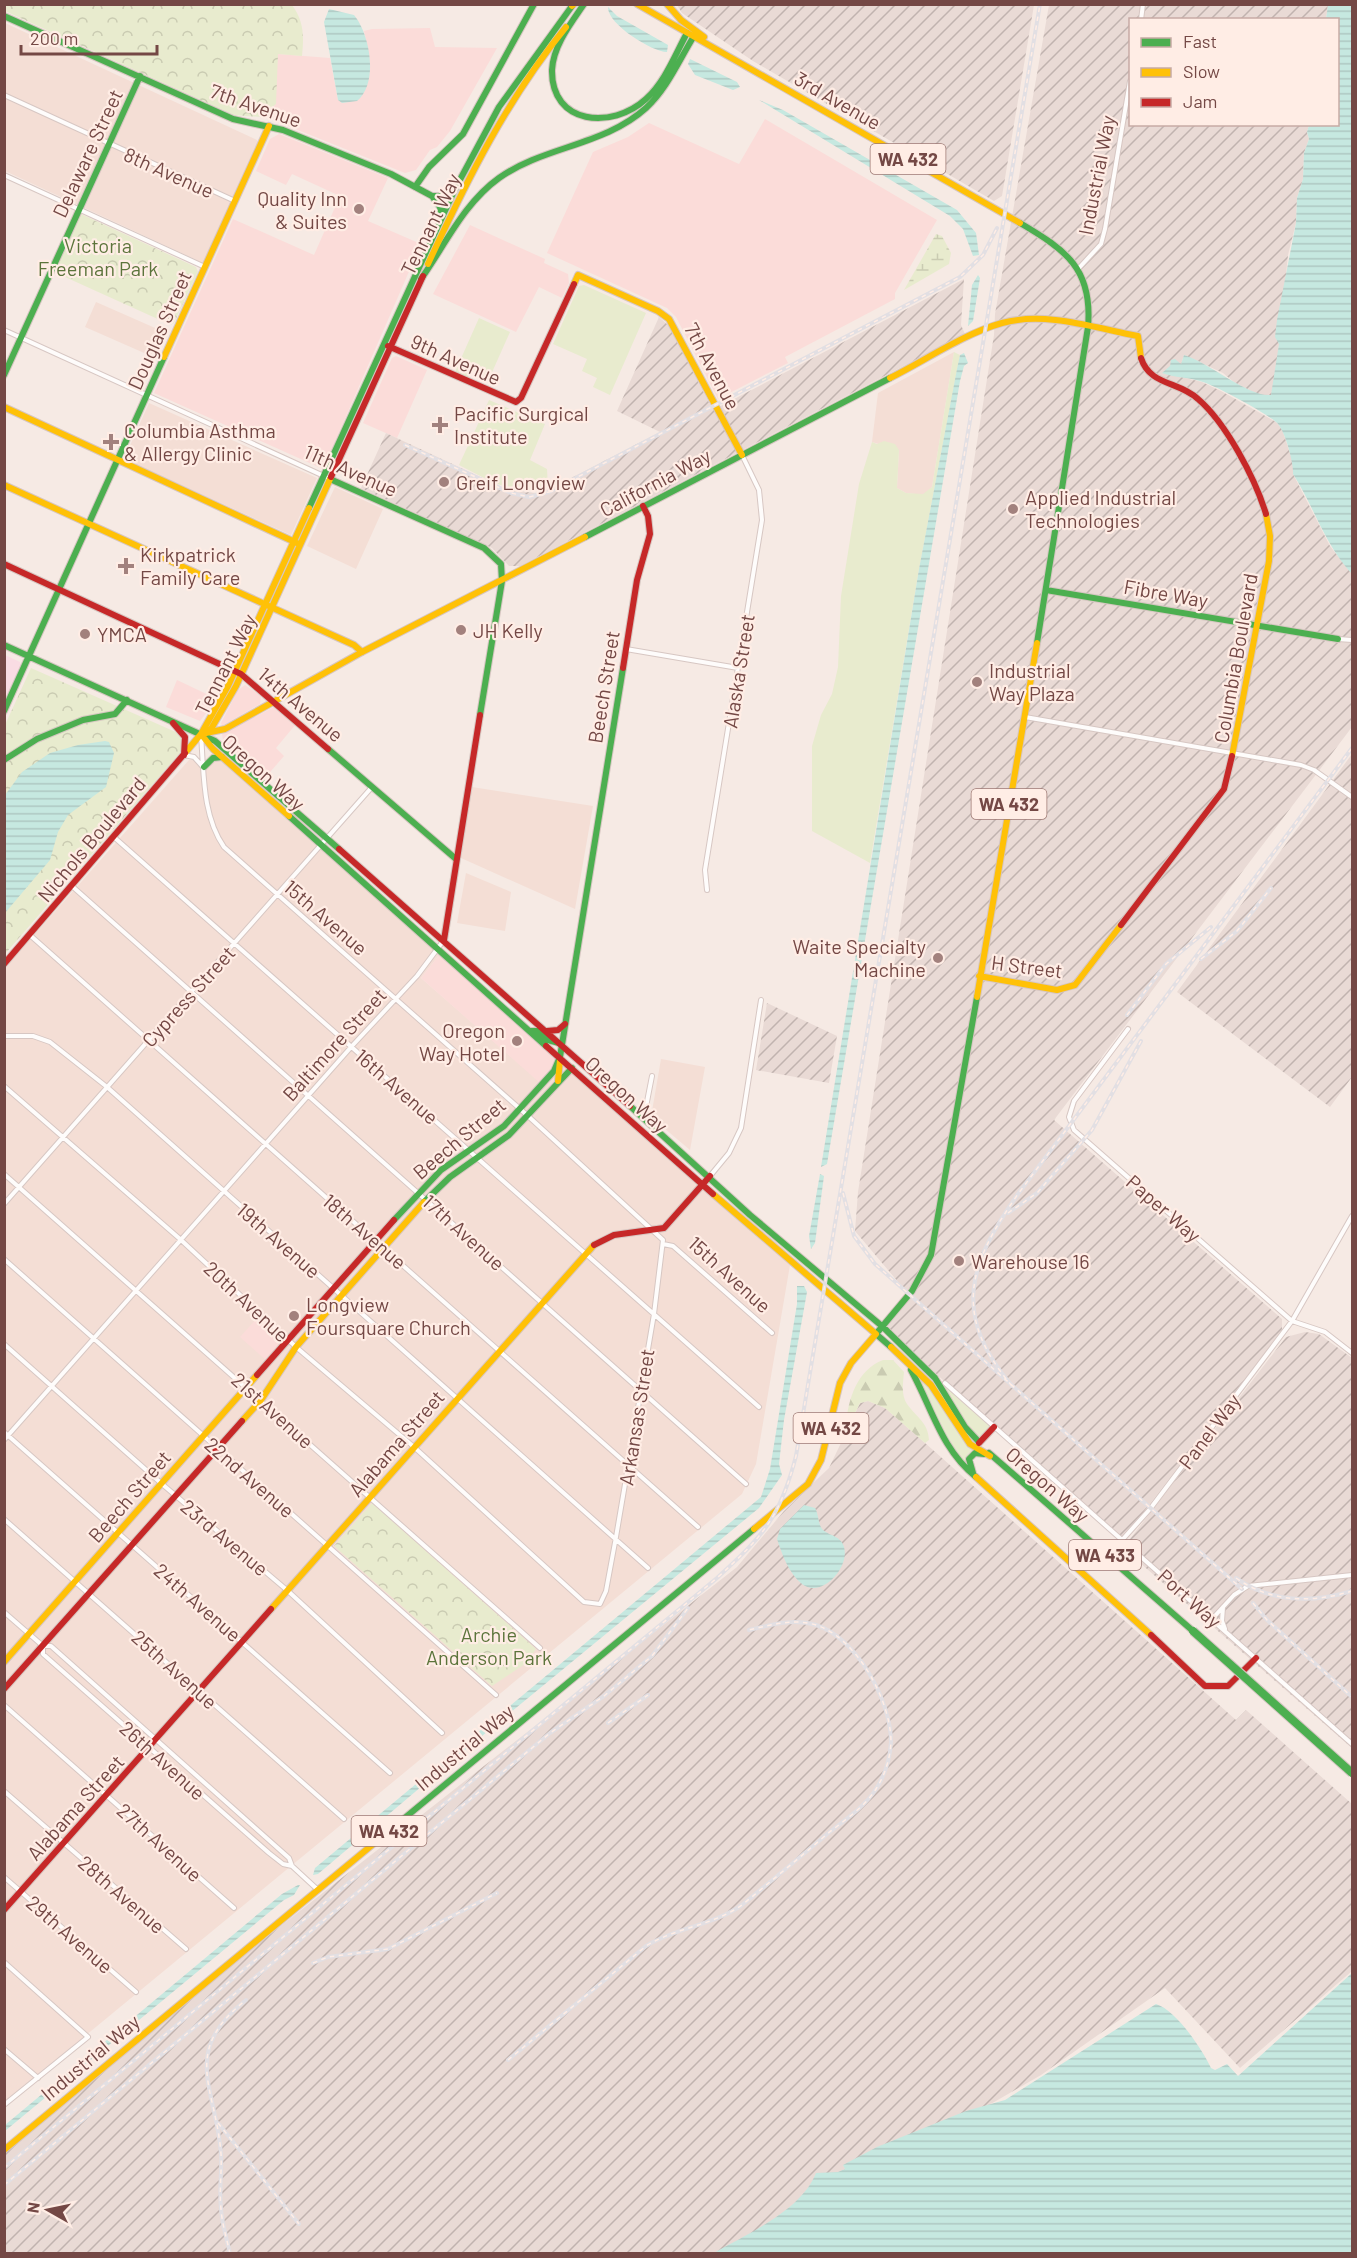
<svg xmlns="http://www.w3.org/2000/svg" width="1357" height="2258" font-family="Barlow,sans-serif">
<defs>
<pattern id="industrial-furrows" width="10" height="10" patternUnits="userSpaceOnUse" patternTransform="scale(1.5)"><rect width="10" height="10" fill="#e9dad5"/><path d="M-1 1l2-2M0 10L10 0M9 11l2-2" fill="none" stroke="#c1b3af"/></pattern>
<pattern id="forest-firs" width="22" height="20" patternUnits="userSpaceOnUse" patternTransform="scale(1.5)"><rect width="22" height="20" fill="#e8ebce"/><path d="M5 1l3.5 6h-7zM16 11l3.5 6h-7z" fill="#cacbb2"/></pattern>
<pattern id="wetland-marsh" width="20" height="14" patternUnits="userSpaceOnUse" patternTransform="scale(1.5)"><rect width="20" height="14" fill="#e8ebce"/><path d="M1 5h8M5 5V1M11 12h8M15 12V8" fill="none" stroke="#cacbb2"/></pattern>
<pattern id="park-crowns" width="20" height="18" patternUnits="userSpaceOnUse" patternTransform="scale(1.5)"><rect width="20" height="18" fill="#e8ebce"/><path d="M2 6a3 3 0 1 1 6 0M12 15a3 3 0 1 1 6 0" fill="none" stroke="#cacbb2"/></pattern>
<pattern id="water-rules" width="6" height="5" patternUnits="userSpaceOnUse" patternTransform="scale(1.5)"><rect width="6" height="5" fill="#c6e8e0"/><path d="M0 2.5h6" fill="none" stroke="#aec8c2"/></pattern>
</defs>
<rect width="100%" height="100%" fill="#f6eae4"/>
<!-- residential -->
<path fill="#f4ded5" d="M5,23l252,117 1,3 -55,120 -198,-92z
M96,302l66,29 -11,25 -66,-29z
M954,352l-22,135 -8,8 -18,-2 -9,-5 2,-38 -27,-8 6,-49z
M149,403l168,75 -26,57 -167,-76z
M335,487l48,22 -27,60 -49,-23z
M189,760l32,1 219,193 -19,24 119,104 15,-25 235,208 -34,199 -14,30 -737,608v-1134z
M472,787l121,19 -18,103 -114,-51z
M466,873l45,19 -6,39 -48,-8z
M661,1059l44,8 -15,83 -39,-33z"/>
<!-- commercial -->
<path fill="#fbdcd9" d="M430,28l5,19 62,1 -47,83 -13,16 -7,3 -14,20 -11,3 -132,-53 5,-66 52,4 8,42 30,-49 -4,-20 8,-2z
M765,119l172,101 -42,73v6l-110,58 3,6 -70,36 -42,-82 -9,-9 -120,-55 46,-101 35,-15 21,-14 90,41z
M279,134l109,44 -20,43 53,23 -98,225 -169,-76 79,-174 81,36 26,-59 -48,-22 -6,11 -30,-14 14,-32z
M470,225l75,34 -1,4 24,11 1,9 -7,15 -23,-11 -23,45 -83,-38z
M396,356l31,14 -30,68 -34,-15 29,-65z
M177,680l40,19 -17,22 -34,-14z
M245,685l16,11 -1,8 -38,22 -1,-3 17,-33z
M274,707l22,17 -20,24 8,8 -19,22 -42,-38 -1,-6z
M440,954l115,103 -1,10 -14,16 -119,-105z
M259,1316l26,24 -18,21 -27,-24z"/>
<!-- industrial -->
<path fill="url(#industrial-furrows)" d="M677,5h357l-32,191 -8,5 -241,-140 -71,-48z
M1049,5h279l-2,14 -196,1v104l179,1 -2,7 2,7 -5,14 -1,26 -6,19 -1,25 -8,32 -12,119 -5,21h-12l-24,-12 -12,-10 -39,-18 -3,9h-2l-2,12 25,6 19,9 55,31 6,7 12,36 -1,9 37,72 22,28v153l-298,393 228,199v12l-159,208 -240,-212 27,-31 -55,-65 3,-39 136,-857 1,-21z
M964,279l-3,46 4,9 -445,232h-11l-17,-18 -131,-60 25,-55 120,56 29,4 15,-4 110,-57 -43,-21 42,-94 9,8 45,85z
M1352,754v323l-22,30 -153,-115z
M767,1003l70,33 -8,47 -73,-13z
M1305,1332l14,2 33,24v390l-229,-200 163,-211z
M868,1401l17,7 48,42 303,270 10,-10 106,94v167l-112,97 -75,-80 -124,87 -308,178 -728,1v-104l146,-122 586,-461 47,-56 45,-43 31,-65z"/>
<!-- medical -->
<path fill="#f9dce3" d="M5,655l15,7 1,4 -16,38z"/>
<!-- grass -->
<path fill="#e8ebce" d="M584,285l62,28 -36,82 -17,-8 4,-9 -15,-7 5,-12 -34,-15 26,-58z
M479,318l31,14 -21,47 -18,-8 -3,7 -13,-6z
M954,352l6,3 -41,214 -49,294 -58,-32v-85l9,-31 11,-21 6,-27 3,-71 18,-112 13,-42 5,2 7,-3 11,3 4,6 -2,38 9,5 17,1 9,-7z
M489,400l56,24 -15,36 17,9 1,18c-33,11 -61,-8 -89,-22z
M905,1361l21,18 52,74 -9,13 -11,-4z
M945,1383l49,44 -15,16 -37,-56z"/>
<!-- forest -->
<path fill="url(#forest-firs)" d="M883,1360h10l11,12c-1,11 -3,23 3,32 10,14 21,18 22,36l-4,3 -40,-35 -17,-7 -8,2 -12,24 -2,-2c2,-26 11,-55 37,-65z"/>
<!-- wetland -->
<path fill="url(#wetland-marsh)" d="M936,234l6,2 9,17 -2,11 -45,26z"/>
<!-- park -->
<path fill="url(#park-crowns)" d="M5,4l287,1c12,16 12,31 10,51l-24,-2 -2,50 -15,13 -27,-2 -229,-104z
M81,214l115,53 2,5 -24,51 -3,2 -117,-53z
M31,668l147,65 5,4 1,11 -179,206v-229z
M372,1503l164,146 -11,15 -33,22 -158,-140z"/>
<!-- water -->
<path fill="url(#water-rules)" d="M1328,5h24v569c-27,-29 -38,-67 -59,-100 1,-10 -8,-45 -17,-52 -12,-10 -58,-35 -73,-40 -13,-5 -29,-4 -41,-9l8,-7 1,-6 4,-1 6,5 3,-9c26,8 64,42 87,40l8,-51 -4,-7 2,-17 19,-97 1,-25 6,-19 1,-26 5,-14 -2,-7 2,-7 29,-1v-104l-12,-1z
M608,7l9,9 51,29 -1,7c-15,0 -60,-28 -59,-45z
M329,9l25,6c16,19 25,68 3,86l-15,2 -4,-3 -14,-78z
M690,59l47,23 3,5 -7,3 -38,-15 -7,-11z
M759,100l24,10 174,100 19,23 3,22 -6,1 -10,-27 -13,-13z
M978,275l2,3 -7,43 -5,5 4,-41z
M964,353l4,10 -4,3 -4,15 -131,771 -2,12 -6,3 98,-598 38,-200 3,-14z
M105,741l4,1 5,11 -8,34 -38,28 -10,17 -8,28 -45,53v-118l17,-23 28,-19 28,-8z
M820,1174l4,2 -9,67 -4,6 -2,-13z
M797,1286h7l3,6 -23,128 -5,44 3,11 -23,33 -305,251 -136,115 -5,1 2,-7 446,-371 9,-28 27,-165z
M804,1505l11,3c4,7 3,17 8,22 7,6 18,6 21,17 6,21 -23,52 -42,37 -13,-10 -20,-30 -25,-45l3,-10z
M298,1885h2l-6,10 -10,5 -279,231v-6l277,-231z
M1352,1973v280h-638c33,-19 87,-42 102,-80l22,-1 7,-3 -2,-4 34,-18 89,-36 39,-11 151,-96c20,6 46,45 55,64l4,2 12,-6 11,12z"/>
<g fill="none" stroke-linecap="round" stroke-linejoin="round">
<defs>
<path id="street" d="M1141,20l2,-16
M4,95l231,106
M4,175l201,92
M1079,268l22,-24 4,-15 25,-148
M4,330l322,147
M1338,639l14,1
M626,649l112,19
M1025,717l276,48 13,5 38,27
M184,755l10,2 9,10
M115,838l644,569
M73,887l673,597
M707,890l-2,-20 57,-350 -3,-30 -17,-35
M31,936l667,591
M1128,1029l-54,72 -5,16 5,13 218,191 33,11 27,21
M4,1036h29l17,6 57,45 541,481
M4,1086l176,153 116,108 118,100 170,155 16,2 6,-13 10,-54 38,-223 9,-74 -135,-124 -304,-269c-22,-32 -20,-74 -23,-112
M644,1117l8,-41
M4,1174l536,474
M710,1176l19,-23 12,-25 20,-128
M4,1204l368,-417
M663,1244l10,2 99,87
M4,1259l492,436
M4,1344l158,140 126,107 154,142
M945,1383l407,361
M4,1432l386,341
M4,1440l348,-394 65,-70 27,-36
M4,1519l340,300
M1123,1539l27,-30 142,-188 60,-105
M1223,1607l-1,14 3,8
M4,1612l39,34h8l238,212 3,8 26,24
M1213,1618l21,-23 14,-9 104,-11
M43,1647v7l226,199 14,11 9,2
M4,1705l230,203
M4,1791l182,158
M4,1877l132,115
M4,1962l84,75 -84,68
M4,2049l34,29"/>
<path id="fast" d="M584,4c-13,19 -31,42 -32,66 -1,55 60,60 94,29 19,-17 29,-44 41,-66
M4,16l229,103 50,11 108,44 41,22
M415,187l14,-20 34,-33 71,-130
M432,196h9l13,-7
M432,196l8,11 1,9
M1020,223c46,27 73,46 68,104l-51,316
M421,279c24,-34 43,-76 78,-101 45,-32 105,-32 147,-70 21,-19 33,-48 48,-72
M4,375l136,-299
M330,479l154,69 17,16 1,17 -22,134
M309,508l146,-319 44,-82 73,-101
M585,537l305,-159
M1046,590l292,49
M4,645l211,96 124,108
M4,711l160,-354
M328,749l128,110
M4,760l33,-21 46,-19 32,-6 12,-14
M204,767l9,-9 9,-1
M289,816l257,230
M531,1031h7l10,9 11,3
M630,1106l120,109 133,112
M424,1202l26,-25 59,-42 63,-67
M394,1220l47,-50 63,-44 50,-55 6,-14 63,-389
M883,1327l52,51 30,49 14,15
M891,1347l-15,-13 36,-43 19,-36 46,-258
M911,1370c21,38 30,79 65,107
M989,1453l204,178
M973,1473l-4,-14 6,-6 9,1
M401,1821l353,-292"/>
<path id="slow" d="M637,4l383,219
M667,4l14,16 23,17
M572,6l2,-2
M428,264c39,-84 79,-165 138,-237
M574,284l4,-9 80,36 11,8 73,136
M164,357l105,-231
M890,378c36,-18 73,-44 112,-55 44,-12 93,5 136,13l3,22
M4,407l293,136
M4,485l350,160 8,7
M201,734l27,-48 81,-178
M201,734l10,-5 25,-43 95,-209
M201,734l12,15 76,67
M185,753l16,-19 24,-5 137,-77 223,-115
M1232,756l37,-195 1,-25 -4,-22
M979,976l78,14 18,-5 46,-60
M977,997l60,-354
M558,1081l2,-21
M713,1194l163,140 -25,29 -11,20 -19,77 -13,24 -54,45
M891,1347l40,38 39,59 20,12
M242,1421l19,-21 35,-53 128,-145
M976,1477l175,158
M271,1609l323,-364
M4,1662l253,-287
M4,2150l397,-329"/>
<path id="jam" d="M388,346l128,56 5,-4 53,-114
M1141,358c9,28 38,23 57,41 28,24 57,79 68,115
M331,477l92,-201
M4,564l237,110 87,75
M623,668l14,-88 13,-46 -2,-18 -5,-10
M173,723l12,14 -1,18
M339,849l291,257
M1121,925l103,-136 8,-33
M444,940l36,-225
M4,964l181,-211
M547,1031l11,-1 7,-6
M546,1046l167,148
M594,1245l20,-10 50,-7 46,-52
M257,1375l137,-155
M979,1443l15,-16
M1151,1635l54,51h23l28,-28
M4,1689l238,-268
M4,1910l267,-301"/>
</defs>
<!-- street casing -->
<use href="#street" stroke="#d7c7c3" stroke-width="6"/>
<!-- fast casing -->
<use href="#fast" stroke="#d6c6c1" stroke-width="8"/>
<!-- slow casing -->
<use href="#slow" stroke="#d6c6c1" stroke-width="8"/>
<!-- jam casing -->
<use href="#jam" stroke="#d6c6c1" stroke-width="8"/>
<!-- street -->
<use href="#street" stroke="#fefcfb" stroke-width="4"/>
<!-- fast -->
<use href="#fast" stroke="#4caf50" stroke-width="6"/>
<!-- slow -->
<use href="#slow" stroke="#ffc107" stroke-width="6"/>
<!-- jam -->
<use href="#jam" stroke="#c62828" stroke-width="6"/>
<defs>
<path id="rail" d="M405,445l106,48 18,4 20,-5 411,-215 23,-22 14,-27
M1201,959l36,-28 34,-43
M1127,1015l39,-51 45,-37
M843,1193l11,43 21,28 367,325
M1008,1213l29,-20 55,-63 49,-89
M1012,1386c-61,-72 -43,-122 6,-192l334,-446
M1236,1578c35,25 77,25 116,13
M1253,1603l14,17 85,77
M608,1723l40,-28
M313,1963l15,-6 60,-8 109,-56
M508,2060l138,-114c31,-19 66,-20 96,-41 28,-23 56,-46 84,-70 17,-14 38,-27 50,-46 9,-14 14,-30 15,-47 0,-41 -34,-104 -75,-117 -23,-7 -45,0 -67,5
M218,2123l81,101
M4,2168l713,-590c46,-42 63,-60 79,-122l244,-1452
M4,2185l546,-452 54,-37 48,-40 36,-48
M230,2254c-3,-15 -8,-30 -9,-45 -2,-19 1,-37 0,-55 -5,-67 -41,-102 25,-154"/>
</defs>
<!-- rail casing -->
<use href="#rail" stroke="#e2dfe3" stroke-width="4"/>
<!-- rail -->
<use href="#rail" stroke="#ffede5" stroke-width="1.5" stroke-dasharray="4.5" stroke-linecap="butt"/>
<defs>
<path id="fast-bridge" d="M1193,1631l159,142"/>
</defs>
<!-- fast-bridge casing -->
<use href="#fast-bridge" stroke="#d5c5c2" stroke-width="10" stroke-linecap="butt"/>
<!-- fast-bridge -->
<use href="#fast-bridge" stroke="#4caf50" stroke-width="8"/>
</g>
<!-- markers -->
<g fill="#a2817d" stroke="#ffede5" stroke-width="2">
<circle cx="359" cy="209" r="6"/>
<path d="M437 416h6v6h6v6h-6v6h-6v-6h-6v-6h6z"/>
<path d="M108 433h6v6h6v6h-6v6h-6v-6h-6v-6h6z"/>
<circle cx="444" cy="482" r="6"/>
<circle cx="1013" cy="509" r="6"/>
<path d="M123 557h6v6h6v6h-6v6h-6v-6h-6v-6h6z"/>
<circle cx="461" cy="630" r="6"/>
<circle cx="85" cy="634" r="6"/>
<circle cx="977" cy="682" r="6"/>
<circle cx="938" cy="958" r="6"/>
<circle cx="517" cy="1041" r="6"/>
<circle cx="959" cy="1261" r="6"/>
<circle cx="294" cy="1316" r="6"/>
</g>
<g text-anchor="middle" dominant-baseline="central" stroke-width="4.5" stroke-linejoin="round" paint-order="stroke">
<!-- shield labels -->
<g fill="#ffede5" stroke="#9e7a75" stroke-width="1.5">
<rect x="870.5" y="144" width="75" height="30" rx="4.5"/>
<rect x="971.5" y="789" width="75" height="30" rx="4.5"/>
<rect x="793.5" y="1413" width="75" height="30" rx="4.5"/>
<rect x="1069" y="1540" width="72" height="30" rx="4.5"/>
<rect x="351.5" y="1816" width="75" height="30" rx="4.5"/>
</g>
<g font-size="18" font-weight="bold" fill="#744845">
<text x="908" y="159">WA 432</text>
<text x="1009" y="804">WA 432</text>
<text x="831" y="1428">WA 432</text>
<text x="1105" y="1555">WA 433</text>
<text x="389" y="1831">WA 432</text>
</g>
<!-- street labels -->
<g font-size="20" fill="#744845" stroke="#ffede5">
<text transform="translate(838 100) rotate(30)">3rd Avenue</text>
<text transform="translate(256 105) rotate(19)">7th Avenue</text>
<text transform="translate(87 153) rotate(-65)">Delaware Street</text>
<text transform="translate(169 172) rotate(24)">8th Avenue</text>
<text transform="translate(1096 175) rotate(-79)">Industrial Way</text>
<text transform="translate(430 224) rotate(-64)">Tennant Way</text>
<text transform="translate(159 330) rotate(-66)">Douglas Street</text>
<text transform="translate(456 359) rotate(24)">9th Avenue</text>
<text transform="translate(713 366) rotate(62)">7th Avenue</text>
<text transform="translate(351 470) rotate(24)">11th Avenue</text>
<text transform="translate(655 482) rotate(-28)">California Way</text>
<text transform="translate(1166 593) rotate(10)">Fibre Way</text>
<text transform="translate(1235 658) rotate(-80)">Columbia Boulevard</text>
<text transform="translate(225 664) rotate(-63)">Tennant Way</text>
<text transform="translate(738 671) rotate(-81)">Alaska Street</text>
<text transform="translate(603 687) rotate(-81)">Beech Street</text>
<text transform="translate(301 704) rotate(40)">14th Avenue</text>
<text transform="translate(264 772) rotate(42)">Oregon Way</text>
<text transform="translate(91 839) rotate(-50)">Nichols Boulevard</text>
<text transform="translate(326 917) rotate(41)">15th Avenue</text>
<text transform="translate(1027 966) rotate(7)">H Street</text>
<text transform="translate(188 996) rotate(-48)">Cypress Street</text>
<text transform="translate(334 1044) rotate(-48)">Baltimore Street</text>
<text transform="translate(397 1086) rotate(41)">16th Avenue</text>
<text transform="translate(627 1094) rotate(42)">Oregon Way</text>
<text transform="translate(459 1138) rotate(-40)">Beech Street</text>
<text transform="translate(1164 1208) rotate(41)">Paper Way</text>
<text transform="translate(365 1231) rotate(41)">18th Avenue</text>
<text transform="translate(464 1232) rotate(42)">17th Avenue</text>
<text transform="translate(279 1240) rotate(41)">19th Avenue</text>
<text transform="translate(730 1274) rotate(42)">15th Avenue</text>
<text transform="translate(247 1301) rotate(43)">20th Avenue</text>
<text transform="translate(273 1410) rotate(42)">21st Avenue</text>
<text transform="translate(636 1417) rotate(-81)">Arkansas Street</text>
<text transform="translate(1209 1431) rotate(-53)">Panel Way</text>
<text transform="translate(396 1443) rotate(-49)">Alabama Street</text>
<text transform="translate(250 1477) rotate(41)">22nd Avenue</text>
<text transform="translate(1048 1484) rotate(41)">Oregon Way</text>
<text transform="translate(129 1496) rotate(-49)">Beech Street</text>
<text transform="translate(225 1537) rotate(40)">23rd Avenue</text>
<text transform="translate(1190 1598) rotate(42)">Port Way</text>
<text transform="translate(198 1602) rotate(41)">24th Avenue</text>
<text transform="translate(175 1669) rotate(42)">25th Avenue</text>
<text transform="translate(464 1747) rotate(-40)">Industrial Way</text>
<text transform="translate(163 1760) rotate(42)">26th Avenue</text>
<text transform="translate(75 1807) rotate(-48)">Alabama Street</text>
<text transform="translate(160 1842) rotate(42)">27th Avenue</text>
<text transform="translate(122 1894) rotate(41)">28th Avenue</text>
<text transform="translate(70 1934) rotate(41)">29th Avenue</text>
<text transform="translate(90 2057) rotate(-40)">Industrial Way</text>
</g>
<!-- poi labels -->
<g font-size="20" fill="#744845" stroke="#ffede5" text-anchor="start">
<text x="347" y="198" text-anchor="end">Quality Inn<tspan x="347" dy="23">&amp; Suites</tspan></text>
<text x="454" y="413">Pacific Surgical<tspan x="454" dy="23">Institute</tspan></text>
<text x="124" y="430">Columbia Asthma<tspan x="124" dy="23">&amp; Allergy Clinic</tspan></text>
<text x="456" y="482">Greif Longview</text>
<text x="1025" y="497">Applied Industrial<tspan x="1025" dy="23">Technologies</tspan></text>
<text x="140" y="554">Kirkpatrick<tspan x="140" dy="23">Family Care</tspan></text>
<text x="473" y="630">JH Kelly</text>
<text x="97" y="634">YMCA</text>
<text x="989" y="670">Industrial<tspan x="989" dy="23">Way Plaza</tspan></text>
<text x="926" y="946" text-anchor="end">Waite Specialty<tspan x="926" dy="23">Machine</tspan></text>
<text x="505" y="1030" text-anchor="end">Oregon<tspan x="505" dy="23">Way Hotel</tspan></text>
<text x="971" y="1261">Warehouse 16</text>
<text x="306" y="1304">Longview<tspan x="306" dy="23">Foursquare Church</tspan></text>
</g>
<!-- park labels -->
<g font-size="20" fill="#5c743b" stroke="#ffede5">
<text x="98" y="245">Victoria<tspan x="98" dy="23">Freeman Park</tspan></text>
<text x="489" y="1634">Archie<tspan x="489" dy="23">Anderson Park</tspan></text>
</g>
</g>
<!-- border -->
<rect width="1357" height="2258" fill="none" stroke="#744845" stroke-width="12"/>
<!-- legend -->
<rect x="1129" y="18" width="210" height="108" fill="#ffede5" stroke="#c7aba5" stroke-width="1.5"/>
<rect x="1141" y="38" width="30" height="9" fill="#4caf50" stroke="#c7aba5" stroke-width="1.5"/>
<text x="1183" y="48" font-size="18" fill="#744845">Fast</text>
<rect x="1141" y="68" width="30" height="9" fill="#ffc107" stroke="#c7aba5" stroke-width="1.5"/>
<text x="1183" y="78" font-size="18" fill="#744845">Slow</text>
<rect x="1141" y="98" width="30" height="9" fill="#c62828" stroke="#c7aba5" stroke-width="1.5"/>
<text x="1183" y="108" font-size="18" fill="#744845">Jam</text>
<!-- north arrow -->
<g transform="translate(48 2210) rotate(279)" stroke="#ffede5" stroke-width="4.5" paint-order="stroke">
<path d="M0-4.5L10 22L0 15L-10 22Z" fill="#744845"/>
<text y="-9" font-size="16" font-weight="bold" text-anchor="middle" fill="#744845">N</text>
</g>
<!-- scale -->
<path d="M21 45v9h136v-9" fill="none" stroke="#744845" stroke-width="3"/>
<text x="30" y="45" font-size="18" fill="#744845" stroke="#ffede5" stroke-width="4.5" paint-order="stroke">200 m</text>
</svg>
